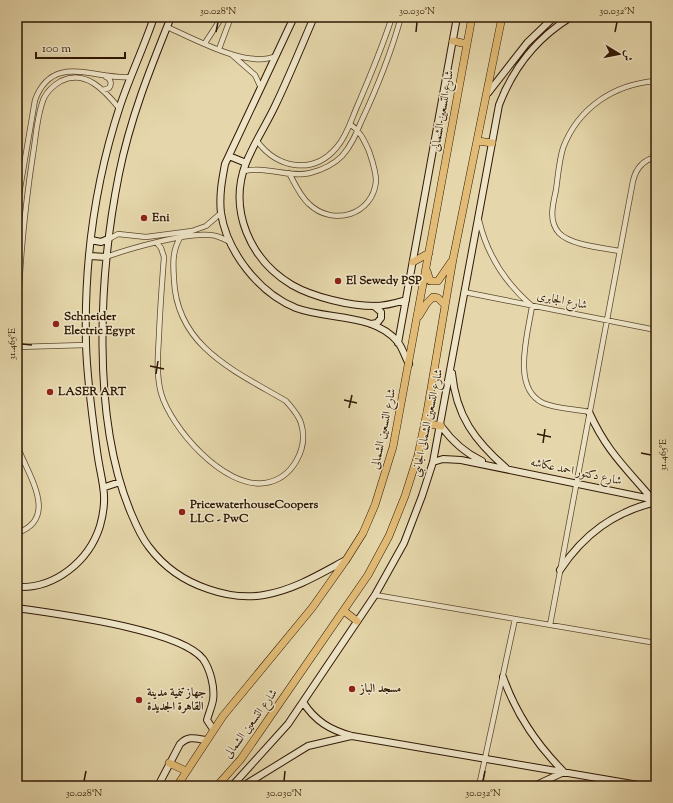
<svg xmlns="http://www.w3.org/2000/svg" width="673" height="803" font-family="'Sorts Mill Goudy',Amiri,serif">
<rect width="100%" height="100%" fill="#e5d7ab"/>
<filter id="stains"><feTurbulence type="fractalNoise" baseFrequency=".005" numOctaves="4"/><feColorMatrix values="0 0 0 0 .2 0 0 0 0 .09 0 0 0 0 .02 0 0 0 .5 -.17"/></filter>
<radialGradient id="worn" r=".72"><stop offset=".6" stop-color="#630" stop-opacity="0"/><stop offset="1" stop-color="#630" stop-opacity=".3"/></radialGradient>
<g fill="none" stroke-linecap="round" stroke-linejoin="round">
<defs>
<path id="street" d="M167,27c28,12 80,42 109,29
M205,43l17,-26
M219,49l12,-32
M231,54l24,21 6,13
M103,90l6,-2c3,-4 2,-9 -3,-11
M257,141c20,27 56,35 80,6 9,-10 14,-26 19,-38 13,-30 26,-61 36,-92
M244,171c24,-5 44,7 66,2 12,-3 23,-8 32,-17 9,-10 14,-22 19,-34 16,-34 30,-69 40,-105
M289,173c6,11 11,23 20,31 24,23 64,11 67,-23 0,-10 -4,-21 -7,-30 -5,-11 -9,-20 -19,-27
M17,206l18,-106c18,-48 59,-20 95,-23
M479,220c8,35 25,62 53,86 -4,28 -21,82 11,97 14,6 32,6 46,9
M109,239l9,-5 28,3 46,-6 14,-5 15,-13
M157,243l4,5 3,9c-2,26 -4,52 -5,78 -1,19 -3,39 2,58 10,35 63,96 104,90 27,-4 44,-34 36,-60 -3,-9 -9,-15 -15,-22 -51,-30 -109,-54 -112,-121 -1,-15 -2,-29 6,-42
M620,251c-17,-3 -50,-6 -61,-18 -11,-12 -6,-29 -3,-43 2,-14 3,-29 7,-42 15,-40 51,-64 93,-67
M106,257c22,-8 81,-25 104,-22 7,0 14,4 20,7
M464,292l192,38
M17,330c2,-60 7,-117 16,-176 3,-17 4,-40 11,-56 4,-8 10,-13 17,-17 25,-12 44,10 58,27
M17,347l69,-2
M17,445c9,27 44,73 0,88
M375,595l281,48
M550,625l83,-444c3,-13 10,-21 23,-24
M479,786l36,-167"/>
<path id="secondary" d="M171,17c-21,52 -41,102 -52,157 -20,100 -28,244 12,339 5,12 10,24 18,34 15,20 35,34 59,42 17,6 38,9 56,6 30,-5 56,-21 82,-35
M294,17l-69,147c-3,16 -6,32 -4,49 6,39 38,80 75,95 32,12 78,5 102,34 5,7 7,15 11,22
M314,17c-13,30 -25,60 -39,89 -9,19 -21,37 -29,57 -18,47 4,97 46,122 21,12 58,21 82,21 11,0 22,-3 32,-6
M488,93l39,-50 27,-26
M229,156l17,7
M91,240l10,2 7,-3
M90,256l16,1
M371,324l6,-1 4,-5v-6l-7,-6
M398,343l59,-326
M452,373c4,43 23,68 54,95
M589,412c18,40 37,56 64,88
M441,426c11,15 24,27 41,35
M433,462l10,-3 18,1 195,40
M105,487l15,-5
M560,570c24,-36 54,-58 96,-68
M17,587c38,2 72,-26 83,-61 9,-32 1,-44 -3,-75 -5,-36 -10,-71 -11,-107 -2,-80 9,-162 34,-238 10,-30 24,-59 34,-89
M17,608c40,6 162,21 186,51 7,10 12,28 10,41 -1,6 -4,13 -6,20l6,9
M503,677c13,37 33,67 61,95l-30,14
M303,702c12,19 27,28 49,34l292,50
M158,786l22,-42c8,-8 14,-6 25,-4
M232,786l56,-62 87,-129 29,-52 18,-47 11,-34 66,-357c14,-37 39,-68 72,-88
M243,786l65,-40 43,-10"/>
<path id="primary" d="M453,41l14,3
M478,141l14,2
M413,262l16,-9
M427,271l3,10h8l13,-19
M419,316l8,-13 6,-6 5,1 7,7
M425,423l16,3
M344,611l13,10
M169,763l17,8
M177,786l46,-70 89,-108 34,-48 17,-27 12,-28 18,-58 79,-430
M217,786l24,-27 127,-184 21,-39 16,-40 13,-41 9,-43 26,-153 49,-242"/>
</defs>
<!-- street casing -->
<use href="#street" stroke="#5d482e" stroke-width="6"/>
<!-- secondary casing -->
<use href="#secondary" stroke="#301804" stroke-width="8"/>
<!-- primary casing -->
<use href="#primary" stroke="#301804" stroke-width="8"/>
<!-- street -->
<use href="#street" stroke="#eee5c8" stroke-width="4.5"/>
<!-- secondary -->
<use href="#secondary" stroke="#eee5c8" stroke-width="6"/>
<!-- primary -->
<use href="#primary" stroke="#e2bc76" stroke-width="7"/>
</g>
<!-- ticks -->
<path fill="none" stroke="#301804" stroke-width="1.5" d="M216,32l2,-10M416,32l1,-10M615,32l2,-10M22,344l10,1M150,366l14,3M156,374l2,-13M344,400l13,3M349,408l3,-13M537,434l14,3M543,443l2,-14M641,453l10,2M84,781l2,-10M284,781l1,-10M483,781l2,-10"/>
<!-- markers -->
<g fill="#8f2418" stroke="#eee5c8" stroke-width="1.5">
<circle cx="144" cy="218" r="4"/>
<circle cx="338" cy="281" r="4"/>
<circle cx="56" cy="324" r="4"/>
<circle cx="50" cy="392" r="4"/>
<circle cx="182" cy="512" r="4"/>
<circle cx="352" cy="689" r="4"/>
<circle cx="139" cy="700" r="4"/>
</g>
<g text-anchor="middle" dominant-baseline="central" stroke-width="3" stroke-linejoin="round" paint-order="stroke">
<!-- street labels -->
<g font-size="12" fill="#301804" stroke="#eee5c8">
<text transform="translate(443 111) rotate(-80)">شارع التسعين الشمالى</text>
<text transform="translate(562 301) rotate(11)">شارع الجابرى</text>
<text transform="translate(428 423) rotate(-78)">شارع التسعين الشمالى الجانبى</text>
<text transform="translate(384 429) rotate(-78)">شارع التسعين الشمالى</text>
<text transform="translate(576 472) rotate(12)">شارع دكتور احمد عكاشه</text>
<text transform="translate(251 724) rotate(-54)">شارع التسعين الشمالى</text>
</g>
<!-- poi labels -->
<g font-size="12" font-weight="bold" fill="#301804" stroke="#eee5c8" text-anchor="start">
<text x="152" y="218">Eni</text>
<text x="346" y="281">El Sewedy PSP</text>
<text x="64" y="317">Schneider<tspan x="64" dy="14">Electric Egypt</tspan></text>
<text x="58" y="392">LASER ART</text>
<text x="190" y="505">PricewaterhouseCoopers<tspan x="190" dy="14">LLC - PwC</tspan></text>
<text x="360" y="689">مسجد الباز</text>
<text x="147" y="693">جهاز تنمية مدينة<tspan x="147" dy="14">القاهرة الجديدة</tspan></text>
</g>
</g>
<!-- margin -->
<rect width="673" height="803" fill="none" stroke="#e5d7ab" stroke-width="44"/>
<!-- north arrow -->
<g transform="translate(619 54) rotate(100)" stroke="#eee5c8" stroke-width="3" paint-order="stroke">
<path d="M0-3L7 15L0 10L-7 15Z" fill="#301804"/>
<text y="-6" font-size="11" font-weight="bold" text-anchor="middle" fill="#301804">ش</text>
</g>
<!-- scale -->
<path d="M36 52v6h89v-6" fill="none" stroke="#301804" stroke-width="2"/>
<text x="42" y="52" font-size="12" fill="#301804" stroke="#eee5c8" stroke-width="3" paint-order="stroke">100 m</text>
<rect x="22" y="22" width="629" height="759" fill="none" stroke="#301804" stroke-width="1.5"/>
<g font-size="10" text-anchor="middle" fill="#301804">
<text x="218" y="14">30.028°N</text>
<text x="417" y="14">30.030°N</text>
<text x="617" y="14">30.032°N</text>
<text transform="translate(11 344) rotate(-90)" y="4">31.465°E</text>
<text transform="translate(662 455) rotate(-90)" y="4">31.465°E</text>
<text x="84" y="796">30.028°N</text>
<text x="284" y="796">30.030°N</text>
<text x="483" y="796">30.032°N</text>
</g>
<rect width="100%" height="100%" filter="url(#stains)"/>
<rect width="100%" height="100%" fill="url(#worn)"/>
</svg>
